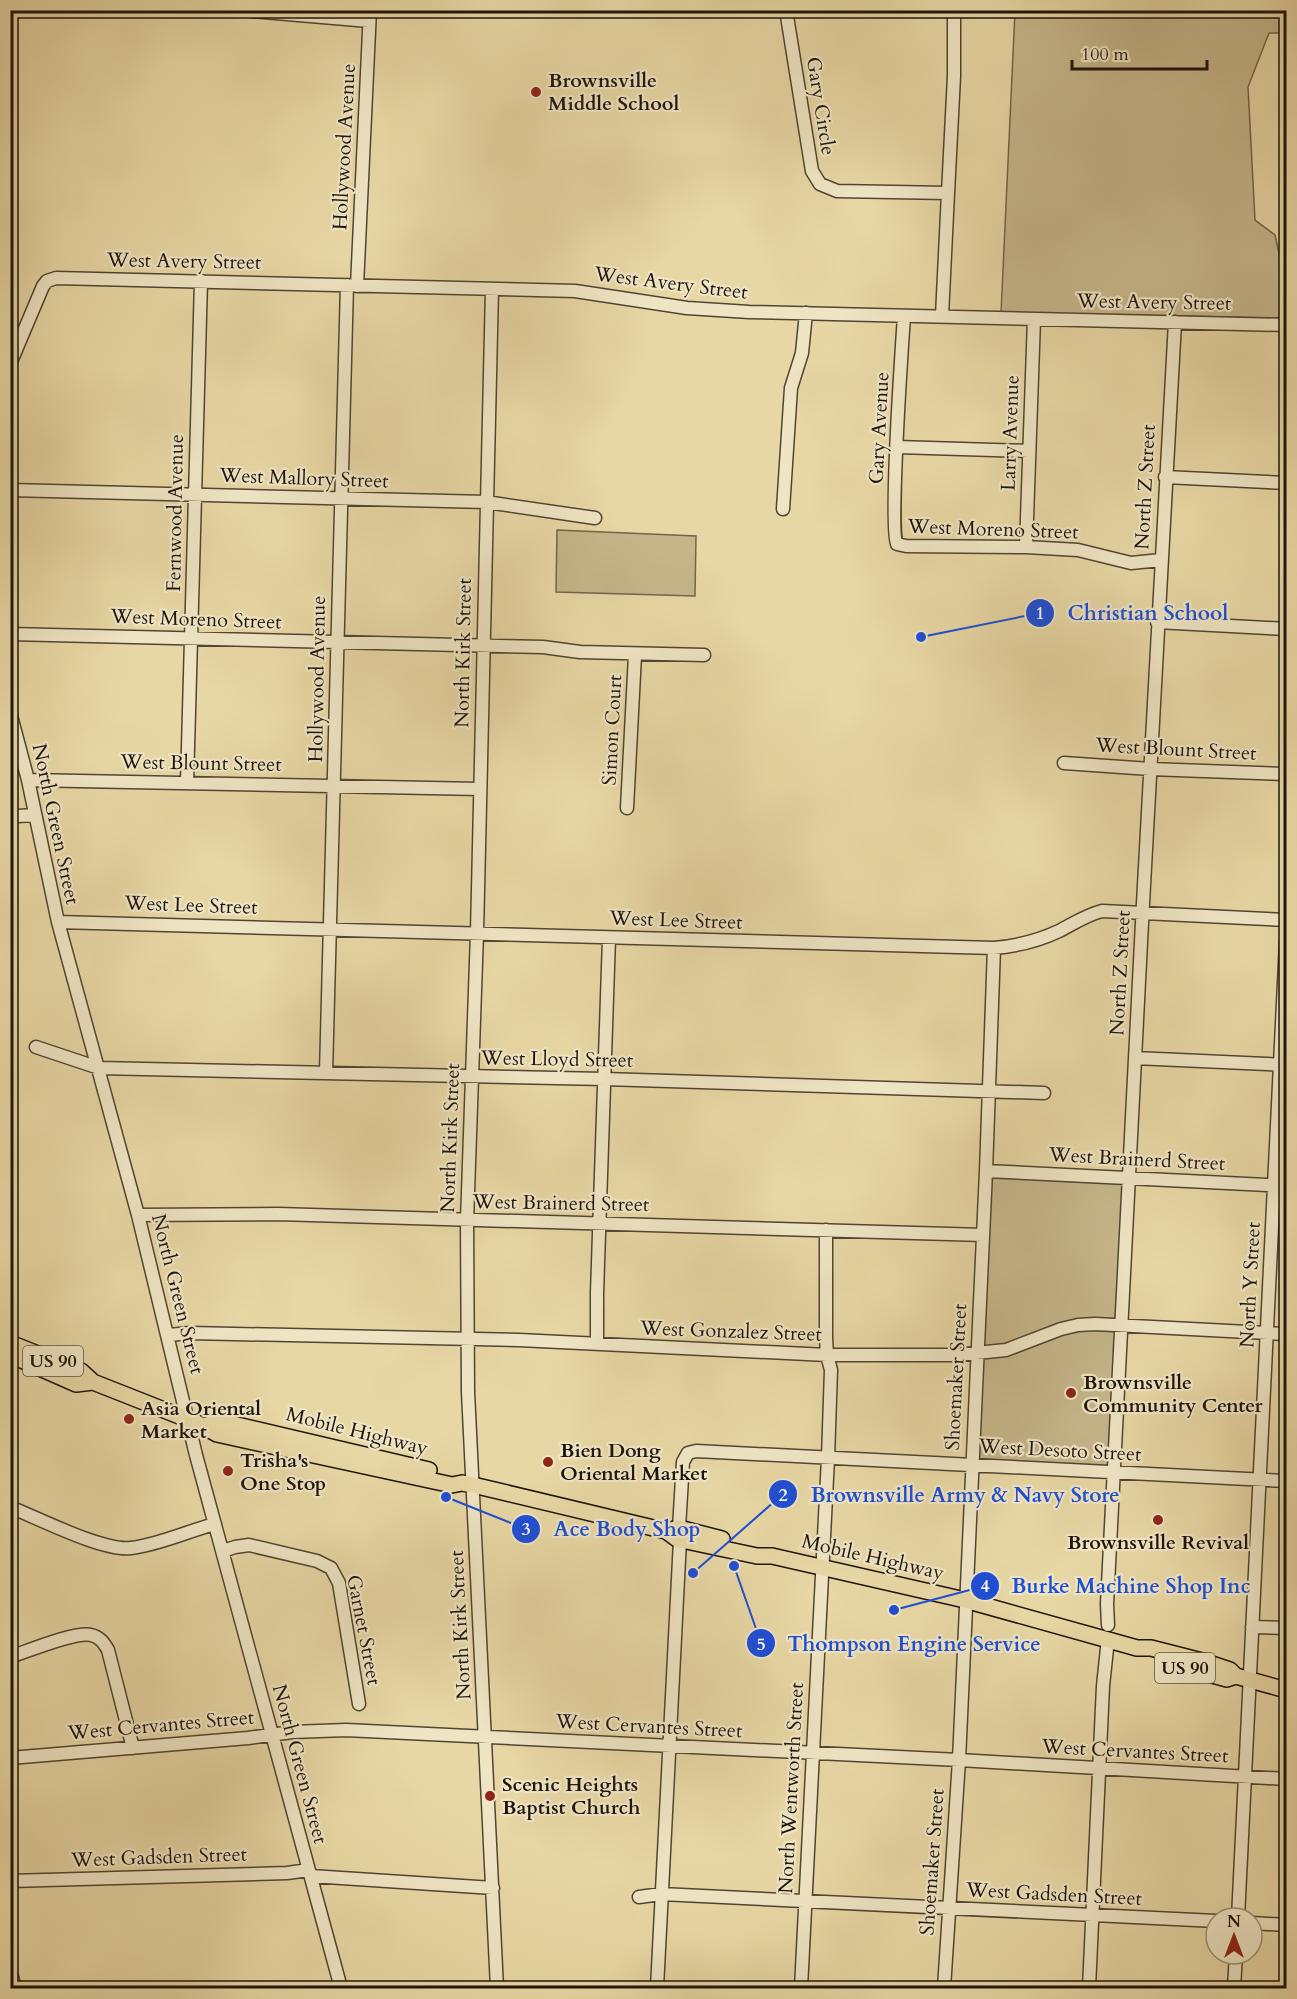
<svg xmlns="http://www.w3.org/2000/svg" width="1297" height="1999" font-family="Cardo,serif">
<rect width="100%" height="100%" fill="#e7d7a4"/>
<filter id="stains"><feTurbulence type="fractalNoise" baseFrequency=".00333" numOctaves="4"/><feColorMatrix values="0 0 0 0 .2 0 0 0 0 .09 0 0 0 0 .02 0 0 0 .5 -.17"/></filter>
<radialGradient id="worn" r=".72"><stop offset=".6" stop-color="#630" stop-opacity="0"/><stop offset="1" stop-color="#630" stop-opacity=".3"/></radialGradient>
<!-- green -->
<path fill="#c5b68a" stroke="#72654c" stroke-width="1.5" d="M1015,11h271v22h-17l-21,54 7,133 20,15 5,23 1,22 5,2v36l-285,-5z
M557,530l139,6 -1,60 -139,-4z
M991,1176l133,7 -7,137h-46l-66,25 -23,3z
M1095,1329l21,1 -6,137 -134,-7 5,-102 92,-27z"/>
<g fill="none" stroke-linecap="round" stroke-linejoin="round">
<defs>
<path id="minor" d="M786,10l26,161 8,13 17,7 111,2 6,-117v-66
M251,11l118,10
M357,286l13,-276
M492,289l-15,644 -10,288 1,171 29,596
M904,316c-2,29 -15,217 -7,228l9,2 120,1 52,3 53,13 30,-3
M942,316l6,-123
M10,364l33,-78 4,-5 9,-3 519,13 112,17 62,4 537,13
M897,447l132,4
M1165,477l121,6
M10,490l476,12 109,16
M783,509l8,-121 11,-35 4,-40
M1026,547l8,-228
M1157,622l129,7
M10,634l533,13 37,5 124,3
M10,712l18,68 30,142 80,293 58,240 145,533
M1064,763l86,6 136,5
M28,780l452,9
M187,783l14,-502
M627,808l8,-153
M10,814l8,2 17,-1
M58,922l936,26c23,-2 44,-7 65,-17 14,-7 27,-16 43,-20l184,9
M36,1047l63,21 505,11 440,14
M1135,1058l151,7
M326,1073l21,-788
M986,1171l300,15
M138,1215l140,-1 705,21
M169,1335l21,-2 329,7 308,15h129l50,-5 55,-21 17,-4 17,-1 191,10
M597,1344v-51l12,-355
M10,1507c28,11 94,45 121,41 27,-3 57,-17 84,-24
M679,1528l4,-66 5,-9 8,-2 590,30
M223,1551l12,-4 14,-2 68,16 14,7 8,15 20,121
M1108,1625l-1,-21c22,-427 43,-855 68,-1282
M1252,1627l34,1
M10,1657c18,-6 66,-26 81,-22 9,2 13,8 17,15l25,98
M10,1758l238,-20 44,-6 54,-2 613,30 327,19
M311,1876l182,12
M10,1881l277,-8 22,-3
M639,1897l22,-3 555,27
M1238,1918l48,-976
M1252,1923l34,2
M10,1970l5,18
M657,1988l23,-448
M801,1988l27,-530 3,-88 -4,-15 -1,-17v-108
M944,1988l15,-228 27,-589 8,-223
M1089,1988l14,-302 5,-47
M1234,1988l2,-34"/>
<path id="major" d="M10,1343l71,28 12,11 104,41 20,11 235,51 10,-2 11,2 193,46 11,8 80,17h15l193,44 172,48h14l55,14 24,8 6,6
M10,1355l66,29 17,-2
M204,1426l16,-5 209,49
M666,1531l13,-3 43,11
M1172,1664l55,15 9,-3 50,14"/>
</defs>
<!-- minor casing -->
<use href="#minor" stroke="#504533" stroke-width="15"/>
<!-- major casing -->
<use href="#major" stroke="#1e140d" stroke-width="18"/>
<!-- minor -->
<use href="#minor" stroke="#efe5c4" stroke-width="12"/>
<!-- major -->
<use href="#major" stroke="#e7d7a4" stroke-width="15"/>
</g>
<!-- markers -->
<g fill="#8f2418" stroke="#efe5c4" stroke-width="2">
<circle cx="536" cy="92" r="6"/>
<circle cx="1071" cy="1393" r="6"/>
<circle cx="129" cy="1419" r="6"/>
<circle cx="548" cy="1462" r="6"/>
<circle cx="228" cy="1471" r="6"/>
<circle cx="1158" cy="1520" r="6"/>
<circle cx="490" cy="1796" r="6"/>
</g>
<g text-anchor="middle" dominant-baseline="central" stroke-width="4.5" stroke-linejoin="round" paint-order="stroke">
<!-- shield labels -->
<g fill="#efe5c4" stroke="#5d5344" stroke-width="1.5">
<rect x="23" y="1346" width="60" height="30" rx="4.5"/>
<rect x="1155" y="1653" width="60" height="30" rx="4.5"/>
</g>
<g font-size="18" font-weight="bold" fill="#1e140d">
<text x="53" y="1361">US 90</text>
<text x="1185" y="1668">US 90</text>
</g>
<!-- poi labels -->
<g font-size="20" font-weight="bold" fill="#1e140d" stroke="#efe5c4" text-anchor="start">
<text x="548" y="80">Brownsville<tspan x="548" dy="23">Middle School</tspan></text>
<text x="1083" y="1382">Brownsville<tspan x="1083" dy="23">Community Center</tspan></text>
<text x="141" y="1408">Asia Oriental<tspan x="141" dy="23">Market</tspan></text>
<text x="560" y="1450">Bien Dong<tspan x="560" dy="23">Oriental Market</tspan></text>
<text x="240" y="1460">Trisha's<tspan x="240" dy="23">One Stop</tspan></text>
<text x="1158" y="1542" text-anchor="middle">Brownsville Revival</text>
<text x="502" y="1784">Scenic Heights<tspan x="502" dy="23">Baptist Church</tspan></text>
</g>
<!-- street labels -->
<g font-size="20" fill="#1e140d" stroke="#efe5c4">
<text transform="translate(821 106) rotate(81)">Gary Circle</text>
<text transform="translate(344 147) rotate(-87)">Hollywood Avenue</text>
<text transform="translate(184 261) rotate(1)">West Avery Street</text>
<text transform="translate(671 283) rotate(7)">West Avery Street</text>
<text transform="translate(1154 302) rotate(1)">West Avery Street</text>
<text transform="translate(879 428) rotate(-87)">Gary Avenue</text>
<text transform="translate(1010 433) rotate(-88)">Larry Avenue</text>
<text transform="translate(304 478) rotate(2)">West Mallory Street</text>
<text transform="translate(1145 487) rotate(-87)">North Z Street</text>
<text transform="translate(175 513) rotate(-89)">Fernwood Avenue</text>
<text transform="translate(993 529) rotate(2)">West Moreno Street</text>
<text transform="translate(196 619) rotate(2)">West Moreno Street</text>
<text transform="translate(463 653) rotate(-89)">North Kirk Street</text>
<text transform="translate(317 679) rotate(-89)">Hollywood Avenue</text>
<text transform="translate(612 730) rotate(-87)">Simon Court</text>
<text transform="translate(1176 749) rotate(3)">West Blount Street</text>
<text transform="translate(201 763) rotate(1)">West Blount Street</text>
<text transform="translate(56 824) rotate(78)">North Green Street</text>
<text transform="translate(191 905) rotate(2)">West Lee Street</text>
<text transform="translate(676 920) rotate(2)">West Lee Street</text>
<text transform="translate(1120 973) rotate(-87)">North Z Street</text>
<text transform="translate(557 1059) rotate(1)">West Lloyd Street</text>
<text transform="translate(450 1138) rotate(-88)">North Kirk Street</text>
<text transform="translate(1137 1159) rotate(3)">West Brainerd Street</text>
<text transform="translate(561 1203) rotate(1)">West Brainerd Street</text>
<text transform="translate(1250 1285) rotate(-87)">North Y Street</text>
<text transform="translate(178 1294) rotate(76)">North Green Street</text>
<text transform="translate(731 1331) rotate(2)">West Gonzalez Street</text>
<text transform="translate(956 1377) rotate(-87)">Shoemaker Street</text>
<text transform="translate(357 1431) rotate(14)">Mobile Highway</text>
<text transform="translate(1060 1450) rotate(3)">West Desoto Street</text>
<text transform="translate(873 1557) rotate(13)">Mobile Highway</text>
<text transform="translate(460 1625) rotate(-93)">North Kirk Street</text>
<text transform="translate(364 1630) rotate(79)">Garnet Street</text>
<text transform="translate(161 1725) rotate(-5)">West Cervantes Street</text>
<text transform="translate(649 1726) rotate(3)">West Cervantes Street</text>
<text transform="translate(1135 1751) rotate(3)">West Cervantes Street</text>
<text transform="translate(300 1764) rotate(75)">North Green Street</text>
<text transform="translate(791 1788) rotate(-87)">North Wentworth Street</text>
<text transform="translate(159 1857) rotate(-2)">West Gadsden Street</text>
<text transform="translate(932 1862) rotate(-86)">Shoemaker Street</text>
<text transform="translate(1054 1894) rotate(3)">West Gadsden Street</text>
</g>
</g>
<!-- callouts -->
<path fill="none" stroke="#1d4ed8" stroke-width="2" d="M921 637L1040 613M693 1573L783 1494M446 1497L526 1529M894 1610L985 1586M734 1566L761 1643"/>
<g fill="#1d4ed8" stroke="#efe5c4" stroke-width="2">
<circle cx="921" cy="637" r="6"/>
<circle cx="693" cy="1573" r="6"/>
<circle cx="446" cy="1497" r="6"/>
<circle cx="894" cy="1610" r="6"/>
<circle cx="734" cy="1566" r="6"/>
<circle cx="1040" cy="613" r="15"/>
<circle cx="783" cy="1494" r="15"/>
<circle cx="526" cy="1529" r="15"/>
<circle cx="985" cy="1586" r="15"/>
<circle cx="761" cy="1643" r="15"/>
</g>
<g font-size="18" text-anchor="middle" font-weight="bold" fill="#fff">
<text x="1040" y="619">1</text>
<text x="783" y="1501">2</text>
<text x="526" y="1535">3</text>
<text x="985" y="1592">4</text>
<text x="761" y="1650">5</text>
</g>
<g font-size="21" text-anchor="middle" font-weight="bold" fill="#1d4ed8" stroke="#efe5c4" stroke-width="4.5" stroke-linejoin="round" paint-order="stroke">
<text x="1148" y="620">Christian School</text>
<text x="965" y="1502">Brownsville Army &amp; Navy Store</text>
<text x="627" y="1536">Ace Body Shop</text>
<text x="1131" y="1593">Burke Machine Shop Inc</text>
<text x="914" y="1651">Thompson Engine Service</text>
</g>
<!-- margin -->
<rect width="1297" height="1999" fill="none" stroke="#e7d7a4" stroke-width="36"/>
<rect x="12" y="12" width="1273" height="1975" fill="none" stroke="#1e140d" stroke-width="3"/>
<rect x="18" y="18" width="1261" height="1963" fill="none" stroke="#1e140d" stroke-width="1.5"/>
<!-- north arrow -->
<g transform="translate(1234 1936)"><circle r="28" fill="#efe5c4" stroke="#9b917b" stroke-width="1.5"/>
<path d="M0-4.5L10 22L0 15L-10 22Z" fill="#8f2418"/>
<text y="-9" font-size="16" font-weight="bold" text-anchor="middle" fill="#1e140d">N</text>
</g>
<!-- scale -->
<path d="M1072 60v9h135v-9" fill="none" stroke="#1e140d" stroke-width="3"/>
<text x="1081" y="60" font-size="18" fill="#1e140d" stroke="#efe5c4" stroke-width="4.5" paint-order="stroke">100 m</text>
<rect width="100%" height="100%" filter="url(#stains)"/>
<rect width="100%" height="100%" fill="url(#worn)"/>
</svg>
